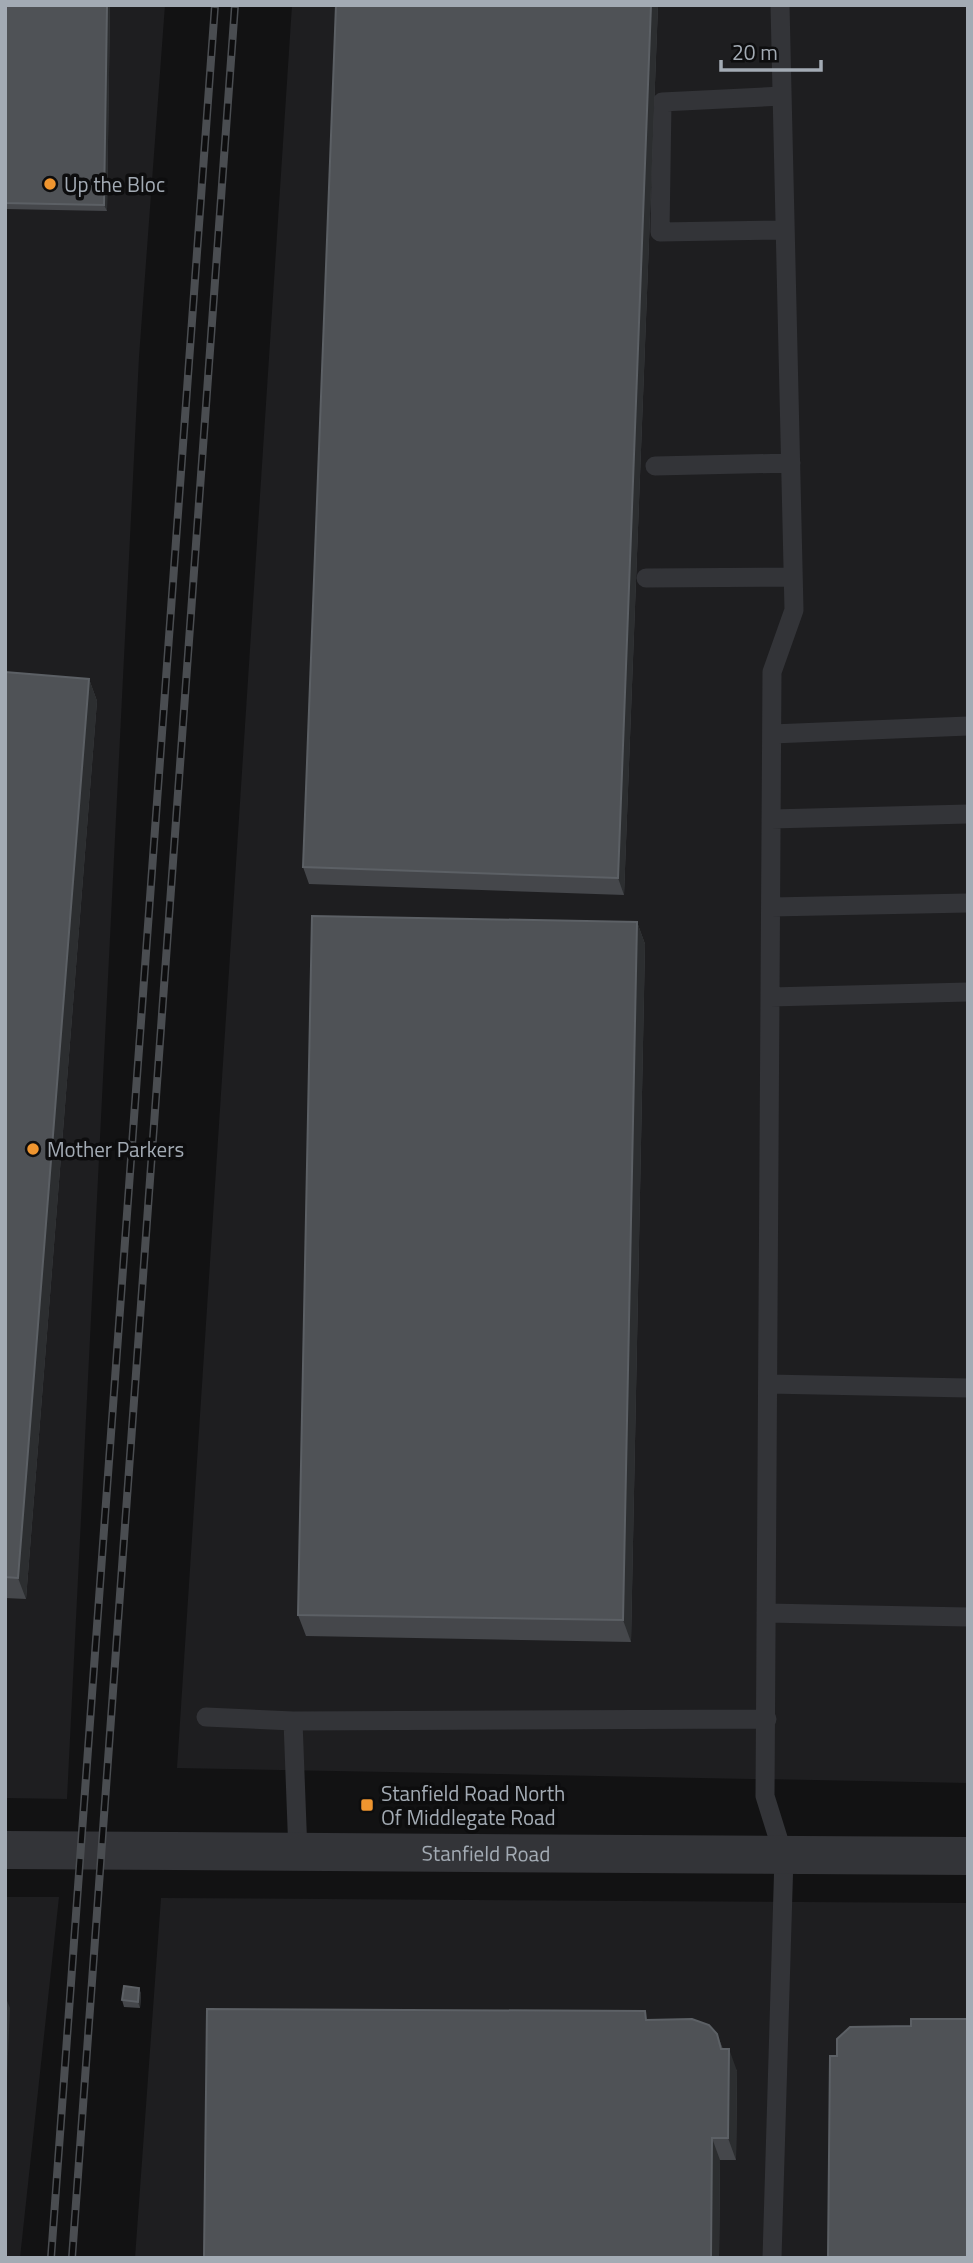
<svg xmlns="http://www.w3.org/2000/svg" width="973" height="2263" font-family="'Titillium Web',sans-serif">
<rect width="100%" height="100%" fill="#121213"/>
<!-- built -->
<path fill="#1e1e20" d="M5,5h160l-26,352 -72,1442 -62,-1z
M292,5h676v1778l-791,-15z
M5,1897h54l-39,361h-15z
M161,1898l807,5v355h-833z"/>
<g fill="none" stroke-linecap="round" stroke-linejoin="round">
<!-- service -->
<path stroke="#333438" stroke-width="19" d="M782,96l-120,6 -2,130 125,-2
M655,466l136,-3
M646,578l147,-1
M772,734l196,-8
M771,819l197,-5
M771,907l197,-4
M770,997l198,-5
M768,1384l200,4
M766,1613l202,4
M206,1717l87,4 474,-2
M293,1721l5,132
M772,2258l12,-401 -19,-61 7,-1124 22,-62 -14,-605"/>
<!-- tertiary -->
<path stroke="#333438" stroke-width="38" id="s1" d="M5,1850l963,6"/>
<defs>
<path id="rail" d="M51,2258l164,-2253
M72,2258l163,-2253"/>
</defs>
<!-- rail casing -->
<use href="#rail" stroke="#4a4d51" stroke-width="8"/>
<!-- rail -->
<use href="#rail" stroke="#0d0d0e" stroke-width="5" stroke-dasharray="16" stroke-linecap="butt"/>
</g>
<!-- wall -->
<path fill="#45474b" d="M5,5h105l-3,206 -102,-2z
M336,5h322l-34,890 -315,-11 -6,-17z
M5,672l84,7 8,22 -71,898 -21,-1z
M637,922l8,22 -14,698 -325,-6 -8,-21z
M139,1988l2,6 -1,14 -16,-1 -2,-7z
M648,2020l69,14 6,15 14,22 -1,89h-16l-1,98h-515z"/>
<!-- shaded-wall -->
<path fill="#2c2e30" d="M107,5h3l-3,206 -3,-6z
M651,5h7l-34,890 -6,-17z
M89,679l8,22 -71,898 -8,-21z
M637,922l8,22 -14,698 -8,-22z
M139,1988l2,6 -1,14 -2,-6z
M5,1996l5,12 -5,116z
M717,2034l8,22 4,-7 8,22 -1,89 -8,-22 -7,-89z
M712,2138l8,22 -1,98h-8z"/>
<!-- building -->
<path fill="#4f5256" stroke="#5c6065" stroke-width="2" d="M5,5h102l-3,200 -99,-2z
M336,5h315l-33,873 -315,-11z
M5,672l84,7 -71,899 -13,-1z
M312,916l325,6 -14,698 -325,-5z
M124,1986l15,2 -1,14 -16,-2z
M207,2009l438,2 1,9 46,-1 17,6 8,9 4,15h8l-1,89h-16l-1,120h-507z
M911,2019h57v239h-140l2,-202h7v-17l13,-12 61,-1z"/>
<!-- markers -->
<g fill="#ef952f" stroke="#0d0d0e" stroke-width="2.5">
<circle cx="50" cy="184" r="7"/>
<circle cx="33" cy="1149" r="7"/>
<rect x="360" y="1798" width="14" height="14" rx="3.5"/>
</g>
<g text-anchor="middle" dominant-baseline="central" stroke-width="7" stroke-linejoin="round" paint-order="stroke">
<!-- poi labels -->
<g font-size="21" fill="#a3abb4" stroke="#0d0d0e" text-anchor="start">
<text x="64" y="184">Up the Bloc</text>
<text x="47" y="1149">Mother Parkers</text>
<text x="381" y="1793">Stanfield Road North<tspan x="381" dy="24">Of Middlegate Road</tspan></text>
</g>
<!-- street labels -->
<g font-size="21" fill="#a3abb4" stroke="#0d0d0e">
<text stroke="none"><textPath href="#s1" startOffset="481">Stanfield Road</textPath></text>
</g>
</g>
<!-- border -->
<rect width="973" height="2263" fill="none" stroke="#a3abb4" stroke-width="14"/>
<!-- scale -->
<path d="M721 60v10h100v-10" fill="none" stroke="#a3abb4" stroke-width="3.5"/>
<text x="732" y="60" font-size="21" fill="#a3abb4" stroke="#0d0d0e" stroke-width="5" paint-order="stroke">20 m</text>
</svg>
